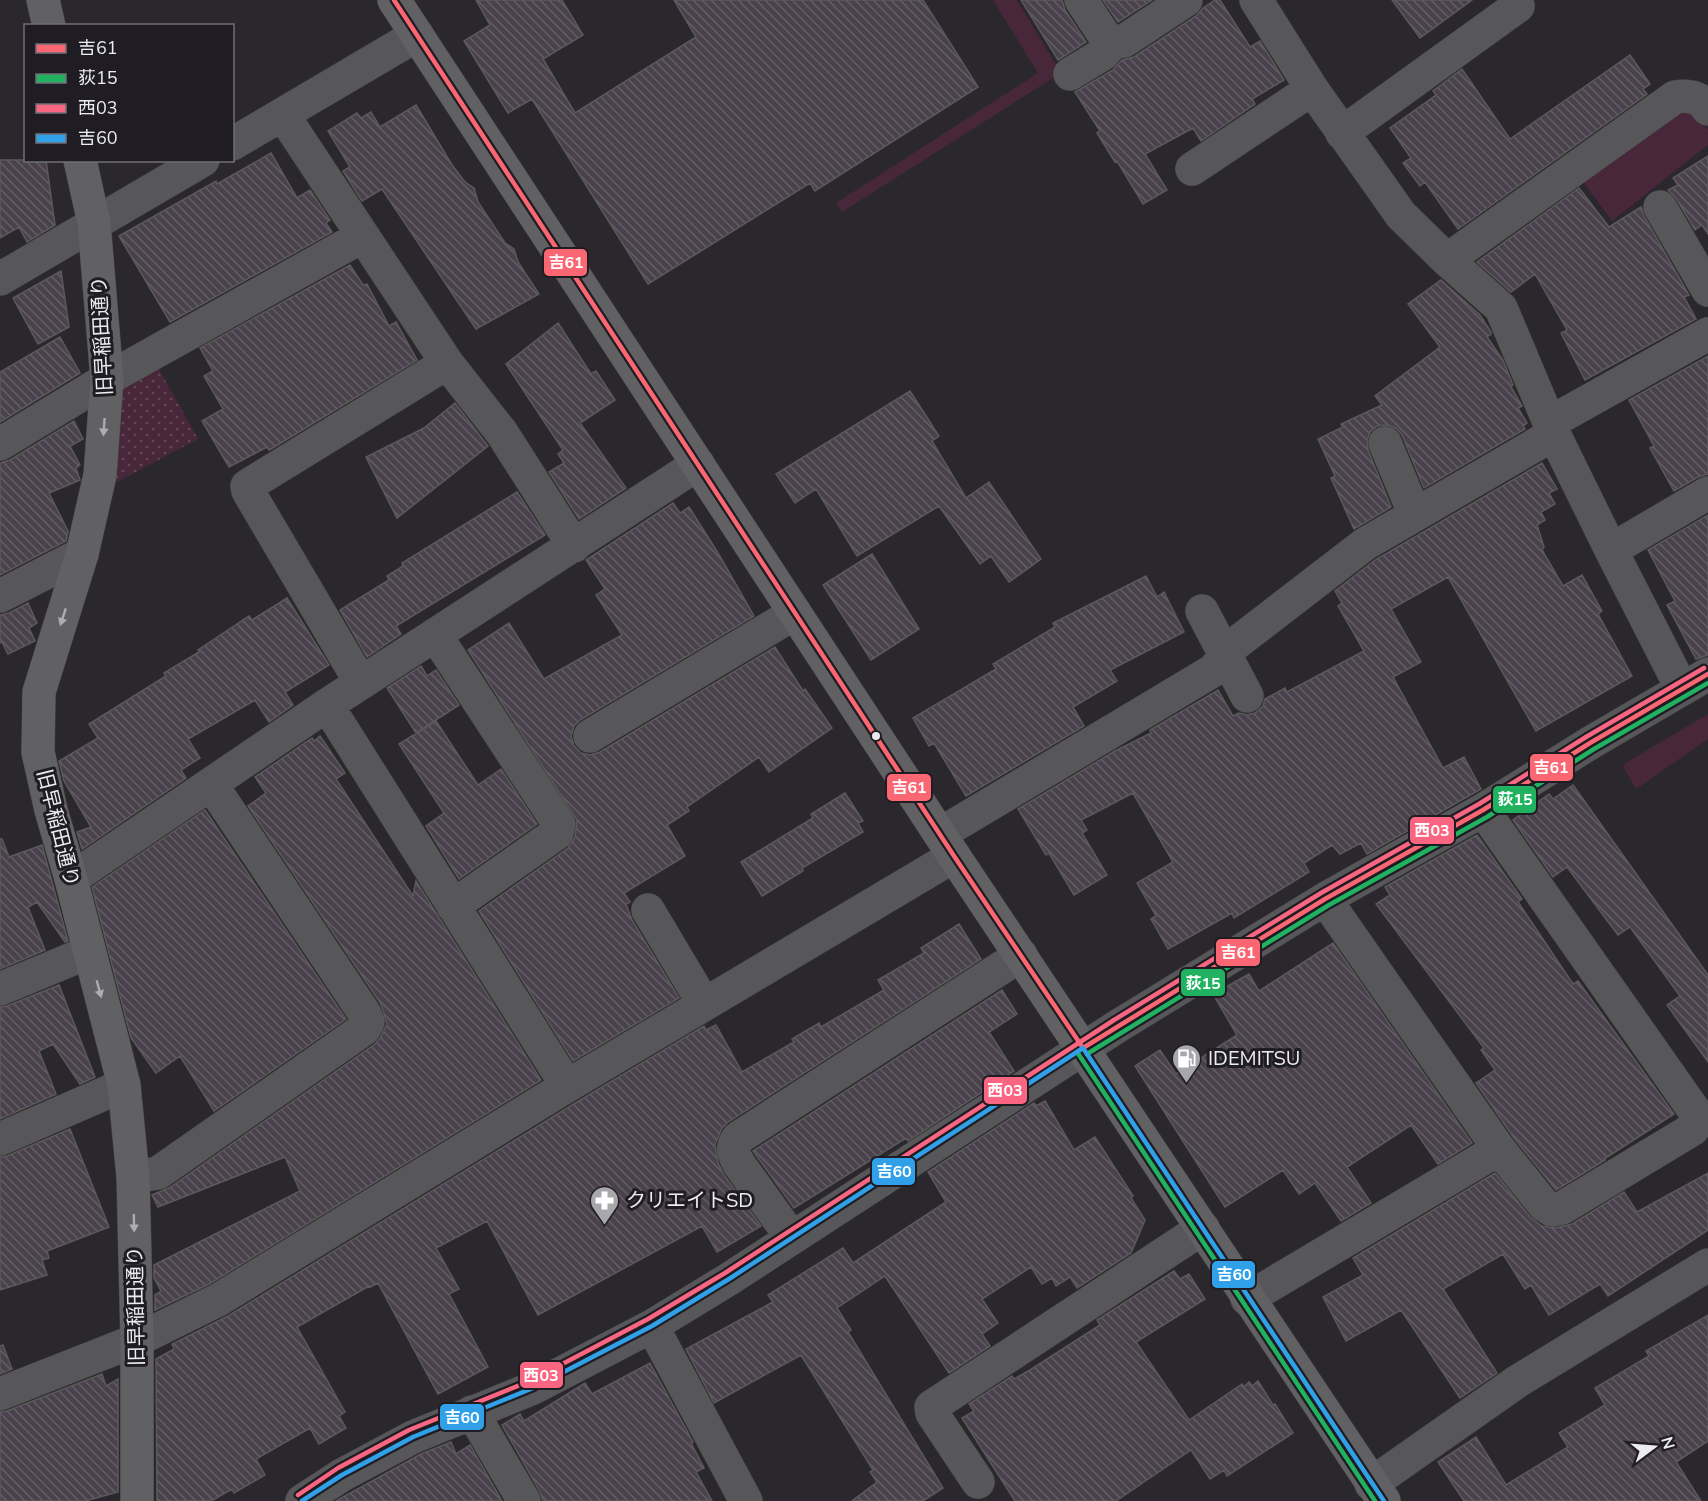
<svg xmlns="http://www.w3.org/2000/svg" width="1708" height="1501" font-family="'Nunito Sans','Noto Sans JP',sans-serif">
<defs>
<pattern id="park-dots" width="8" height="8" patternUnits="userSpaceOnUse" patternTransform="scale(1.5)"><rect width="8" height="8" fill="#49273b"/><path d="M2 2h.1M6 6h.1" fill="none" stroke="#634658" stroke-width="1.8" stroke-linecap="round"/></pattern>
<pattern id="building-back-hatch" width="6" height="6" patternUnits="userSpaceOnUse" patternTransform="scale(1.5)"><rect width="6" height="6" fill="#49414b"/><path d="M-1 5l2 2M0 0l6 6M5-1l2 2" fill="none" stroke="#635d65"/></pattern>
</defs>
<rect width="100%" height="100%" fill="#2a282c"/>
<!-- grass -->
<path fill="#49273b" d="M993,0h24l44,73 -219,139 -6,-9 202,-130z
M1677,110l20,3 11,17v15l-96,76 -31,-42z
M1708,714v25l-72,50 -13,-23 4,-4z"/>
<!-- park -->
<path fill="url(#park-dots)" d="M159,369l39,70 -83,44 1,-79 4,-14z"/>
<!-- building -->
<path fill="url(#building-back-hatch)" stroke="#5b595c" stroke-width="1.5" d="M476,0h86l21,35 -40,24 32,54 121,-76 -22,-37h249l55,87 -163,104 -5,-8 -162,101 -116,-185 -24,14 -44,-72 26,-16z
M1021,0h41l3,10 21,32 -28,18z
M1103,0h49l-34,22z
M1215,0h5l30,47 10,-6 24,39 -32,19 3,5 -54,37 -8,-13 -48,26 22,36 -24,14 -26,-43 -2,1 -18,-29 3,-2 -25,-39 38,-22 9,-10 12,-3 62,-41 7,-8z
M1392,0h80l-52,38z
M1630,55l20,29 -7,5 4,5 -189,135 -33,-47 -5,4 -17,-23 8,-5 -21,-30 46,-33 -3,-4 29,-22 48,70z
M416,105l36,60 13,17 9,6 4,14 27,41 9,6 4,13 21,32 -63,35 -94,-140 -20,12 -19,-30 7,-4 -22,-36 29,-18 4,5 10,-6 9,15z
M271,153l26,45 13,-8 20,30 -4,3 6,9 -162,90 -51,-86 97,-55 1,3z
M1708,156v78l-6,-9 -7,5 -19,-32 -8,-8 10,-5 -5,-7z
M0,160h46l9,65 -28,17 -8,-15 -19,11z
M1579,188l30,39 32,-20 3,9 45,79 -5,2 12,22 -111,61 -24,-47 6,-3 -32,-56 -24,18 -34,-30z
M350,265l13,20 4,-1 22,42 7,-4 21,38 -146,89 -2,1 -2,-3 -38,20 -27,-46 21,-12 -19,-33 9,-5 -13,-23z
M61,271l8,56 -31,17 -25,-46z
M1441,280l39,35 11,17v2l-4,3 16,23 10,25 -2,2 11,19 -4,2 9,15 -4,3 2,3 -101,59 -22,-53 -5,-6 -9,-4 -11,1 -7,6 -3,8 1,10 23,57 -37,22 -23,-51 4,-2 -17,-37 25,-12 -2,-3 41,-19 -7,-9 65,-49 -32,-43z
M558,323l33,51 5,-3 19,29 -35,23 46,65 -47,31 -30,-47 15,-9 -6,-9 5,-4 -57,-86z
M60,337l20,36 -80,49v-50z
M1708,356v118l-10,3 -24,14 -24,-43 4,-2 -25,-46z
M910,391l29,45 -7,5 34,57 23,-16 52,77 -32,23 -18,-26 -11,8 -41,-58 -82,50 -41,-67 -21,14 -19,-29z
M455,403l33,43 -91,72 -31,-61 58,-29z
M74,421l9,18 -13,7 10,19 -4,3 4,12 -31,13 19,38 -2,10 -66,34v-112l10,-3z
M1542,463l15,26 -8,4 6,11 -14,8 4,8 -8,5 7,22 -2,3 21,36 19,-11 20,36 -4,3 34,62 -96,55 -88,-154 -57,32 30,53 -28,15 50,91 21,-11 17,32 -114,65 -6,-11 -21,11 -8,-9 -28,18 5,9 -75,46 -2,-5 -64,36 -17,-30 5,-3 -19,-33 36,-21 -40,-69 -52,27 6,10 -5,3 25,42 -33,20 -25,-42 -3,2 -28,-46 97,-58 36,-18 -1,-3 68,-40 15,26 6,-3 8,2 8,-2 8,-7 2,-7 20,-11 2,4 77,-41 -26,-45 4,-3 -7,-12 40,-31z
M517,492l28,43 -149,91 5,8 -34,23 -27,-47 49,-30 -2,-4 16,-10 -1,-3z
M673,503l7,10 9,-6 29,46 36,63 -174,104 -6,6 -3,10 3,10 7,7 9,2 10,-3 175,-105 28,44 2,-2 27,39 -63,44 -10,-15 -72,50 2,4 -22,14 18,31 -61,37 6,9 -4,2 6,16 47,78 -106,63 -94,-150 89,-63 7,-11 2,-17 -109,-170 41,-27 35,56 78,-44 -26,-40 9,-6 -19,-29z
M1708,515v140l-12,4 -29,-54 8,-4 -27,-51z
M872,554l47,75 -48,31 -48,-75z
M1146,576l11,21 7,-5 20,40 -74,38 7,11 -44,26 11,19 -118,70 -32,-53 -5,3 -16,-28 83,-49 -3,-5 62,-37 -2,-4z
M287,598l42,67 -44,27 8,13 -24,17 -14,-22 -67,39 12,19 -19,12 5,8 -104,71 -5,-17 14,-5 -27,-46 -5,-20 39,-23 -9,-14 77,-48 -2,-3 35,-21 -1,-2 51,-34 3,4z
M28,603l9,20 -8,5 6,13 -27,13 -6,-12 -2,1v-28l9,-2z
M421,666l6,10 9,-6 23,35 -43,28 -29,-45z
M436,721l42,64 23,-16 36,55 -78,55 -33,-53 18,-13 -45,-69z
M320,736l25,37 -9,6 77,117 3,-15 125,199 -332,204 -54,26v-15l6,-4 -7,-13v-13l146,-74 -15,-34 -127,50 -6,-12 17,-7 206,-144 5,-6 7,-14 -6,-20 -133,-198 18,-13 -11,-16 57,-39 2,3z
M1573,785l135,190v87l-41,-57 13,-9 -50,-69 -12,8 -51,-68 -14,10 -40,-57 36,-26 4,5z
M845,793l18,28 -5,2 5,9 -61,36 1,3 -41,25 -21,-34 72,-44 -2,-4z
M205,810l141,209 -132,92 -34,-55 -24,17 -25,-35 -39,-151z
M1477,835l45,64 -4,3 55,82 5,-3 96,133 -70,45 1,1 -49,30 -42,-52 -38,-55 19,-13 -14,-20 3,-2 -108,-144 14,-9 -5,-8z
M0,839h2l7,18 33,-12 26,96 -3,1 -28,-40 -9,5 17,43 -45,19z
M959,924l22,35 -253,163 -6,6 -7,16 3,19 6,12 37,51 -44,26 -15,-26 -164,89 -51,-94 -51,27 23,41 -10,5 39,73 -50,27 -60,-111 -8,4 -1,-1 -72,41 48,85 -6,4 7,12 -27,16 -9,-16 -54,31 9,16 -31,18 -2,-4 -21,12h-54l-1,-142 18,-10 -2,-5 56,-28 349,-214 127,-76 2,4 10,-5 26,47 52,-30 -2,-3 27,-16 2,4 63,-37 -6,-10 46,-27 -3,-5z
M1333,943l139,200 -34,21 -27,-39 -64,42 24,36 -30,18 -26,-38 -16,11 -16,-24 -58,37 -90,-141 25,-16 16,24 61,-39 -24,-41 36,-20 10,17z
M59,985l36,92 -15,7 -27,-40 -14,7 17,43 -56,25v-112l7,-1z
M1002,990l15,24 -28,18 25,39 -106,70 -2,-3 -112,70 -41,-57z
M1045,1101l29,49 21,-13 38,59 -2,2 14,22 -14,33 -54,35 -7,-11 -14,9 -4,-8 -10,6 -11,-17 -49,32 16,24 -16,11 8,12 -41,27 -64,-97 -48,32 14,22 -3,2 95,156 -20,13h-71l25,-19 -7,-10 3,-2 -72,-115 -87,48 -28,-54 87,-47 -5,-7 75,-47 10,15 93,-61 -18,-30 106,-69 2,3z
M70,1129l39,98 -62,24 2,7 -7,2 5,15 -47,15v-133l7,-1z
M1495,1173l35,44 12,9 13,2 17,-4 52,-32 13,20 71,-39v57l-100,66 -8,-12 -51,31 -18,-30 -6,4 -22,-35 -60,35 54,84 -37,25 -59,-88 -55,31 -23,-44 40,-22 -10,-17z
M1174,1271l6,8 9,-5 16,25 -69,43 53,78 53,-36 2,3 5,-5 3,4 6,-5 15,24 2,-1 18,29 -66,43 -3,-6 -14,9 -19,-29 -75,51h-101l-53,-83 12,-7 -5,-7 43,-28 2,3 16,-9 70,-45 -3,-5z
M1708,1315v126l-32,21 25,39h-237l-26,-39 38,-25 30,48 62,-38 -9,-14 46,-28 -10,-17 54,-32 -3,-5z
M3,1345l9,24 -12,5v-28z
M650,1363l43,79 -2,1 13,25 -8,4 16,29h-169l-3,-9 -38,-67 18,-11 4,7 61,-38 7,11z
M102,1374l4,12 12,-7v113l-33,9h-85v-89l7,-1z
M451,1442l5,12 14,-9 32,56h-166l85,-47z"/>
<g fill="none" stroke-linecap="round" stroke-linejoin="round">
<defs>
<path id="minor" d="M1081,0l23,35 9,7 11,-1 62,-41
M1256,0l56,89 89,126 46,45 54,48 53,126 57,116 71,139
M1070,74l33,-20 10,-12
M283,115l164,248 55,70 72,113
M1342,133l176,-127
M232,144l185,-109
M1192,169l120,-80
M1660,207l48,83
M1447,260l228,-163c13,-2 25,-1 33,12
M0,279l203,-119
M1551,422l157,-88
M1385,443l30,72
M0,444l107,-65 256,-143
M1611,550l97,-57
M0,596l82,-42
M1202,611l45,85
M436,636l123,188 -2,9 -104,73
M361,683l-113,-192 -1,-5 200,-123
M327,705l240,381
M590,736l205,-123
M940,834l274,-164 16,-22 135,-104 189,-110
M71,879l256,-174 371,-241
M1325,899l174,250 45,56 8,5 10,-2 131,-79 5,-8 -2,-8 -213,-303
M648,910l56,94
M0,989l89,-37
M0,1139l124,-54
M133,1177l25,-4 206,-144 4,-7 -3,-8 -154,-230
M792,1238l-53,-74c-6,-11 -8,-16 -1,-26l283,-183
M1247,1299l252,-150
M652,1326l94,175
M0,1394l137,-54 81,-40 349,-214 387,-230
M472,1412l52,89
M978,1482l-46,-69 -1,-6 272,-179
M1371,1484l147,-103 190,-116
M302,1501l40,-26 71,-38 120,-49 119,-62 77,-47 389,-253 207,-127 158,-89 107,-67 118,-69"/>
<path id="major" d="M43,0l6,26
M394,0l560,856 430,645
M80,160l14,63 13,156 -7,96 -18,79 -43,138 -1,60 13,58 20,69 53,206 9,92 4,163v161"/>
</defs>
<!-- minor casing -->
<use href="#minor" stroke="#454446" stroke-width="34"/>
<!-- major casing -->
<use href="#major" stroke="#454446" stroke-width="34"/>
<!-- minor -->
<use href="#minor" stroke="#575759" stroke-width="33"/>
<!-- major -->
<use href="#major" stroke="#616062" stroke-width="33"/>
<defs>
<path id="bus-1" d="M394,0l560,856 129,192
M1083,1048l242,-149 158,-89 107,-67 118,-69"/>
<path id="bus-2" d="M1077,1052l298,449
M1087,1054l242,-149 158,-88 107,-68 114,-66"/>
<path id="bus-3" d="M298,1495l40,-27 71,-38 121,-49 118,-62 77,-46 389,-253 207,-127 158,-89 107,-67 118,-69"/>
<path id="bus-4" d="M1083,1048l301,453
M302,1501l40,-26 71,-38 120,-49 119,-62 77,-47 354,-231"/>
</defs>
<!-- bus-1 casing -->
<use href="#bus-1" stroke="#1f1d23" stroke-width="9"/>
<!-- bus-2 casing -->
<use href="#bus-2" stroke="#1f1d23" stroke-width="9"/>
<!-- bus-3 casing -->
<use href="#bus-3" stroke="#1f1d23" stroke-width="9"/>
<!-- bus-4 casing -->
<use href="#bus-4" stroke="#1f1d23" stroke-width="9"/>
<!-- bus-1 -->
<use href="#bus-1" stroke="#fa6671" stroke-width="4.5"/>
<!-- bus-2 -->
<use href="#bus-2" stroke="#20b261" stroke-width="4.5"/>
<!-- bus-3 -->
<use href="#bus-3" stroke="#fa6682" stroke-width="4.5"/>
<!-- bus-4 -->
<use href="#bus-4" stroke="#30a0e9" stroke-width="4.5"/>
</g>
<!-- one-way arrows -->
<defs><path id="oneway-solid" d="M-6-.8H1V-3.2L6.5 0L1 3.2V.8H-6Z" transform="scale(1.5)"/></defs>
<g fill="#adacb0">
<use href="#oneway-solid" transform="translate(104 427) rotate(94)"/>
<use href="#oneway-solid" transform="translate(63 617) rotate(108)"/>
<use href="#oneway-solid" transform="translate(99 989) rotate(75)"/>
<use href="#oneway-solid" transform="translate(134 1223) rotate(89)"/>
</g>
<!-- icons -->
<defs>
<symbol id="fuel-pin" viewBox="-11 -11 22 30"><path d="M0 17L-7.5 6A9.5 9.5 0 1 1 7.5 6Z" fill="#a8a7ab" stroke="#1f1d23"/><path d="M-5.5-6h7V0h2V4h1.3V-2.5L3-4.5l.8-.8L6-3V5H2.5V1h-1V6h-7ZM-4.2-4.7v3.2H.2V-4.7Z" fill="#fff"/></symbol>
<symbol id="pharmacy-pin" viewBox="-11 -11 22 30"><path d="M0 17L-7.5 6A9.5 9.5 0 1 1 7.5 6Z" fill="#a8a7ab" stroke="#1f1d23"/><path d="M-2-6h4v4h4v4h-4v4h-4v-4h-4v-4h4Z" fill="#fff"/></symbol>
</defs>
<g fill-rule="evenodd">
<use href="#fuel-pin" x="1170" y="1042" width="33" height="45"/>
<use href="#pharmacy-pin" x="588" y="1184" width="33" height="45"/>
</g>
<!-- markers -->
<circle fill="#ecebef" stroke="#1f1d23" stroke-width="2" cx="876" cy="736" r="5"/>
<g text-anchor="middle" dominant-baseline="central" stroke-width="6" stroke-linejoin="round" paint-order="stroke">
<!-- street labels -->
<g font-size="20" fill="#ecebef" stroke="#1f1d23">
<text transform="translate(102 336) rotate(-93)">旧早稲田通り</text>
<text transform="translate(58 828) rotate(76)">旧早稲田通り</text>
<text transform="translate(136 1306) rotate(-91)">旧早稲田通り</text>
</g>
<!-- poi labels -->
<g font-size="20" fill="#ecebef" stroke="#1f1d23" text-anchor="start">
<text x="1208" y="1058">IDEMITSU</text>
<text x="626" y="1200">クリエイトSD</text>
</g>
</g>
<g stroke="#1f1d23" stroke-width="2">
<rect x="543" y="248" width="45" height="29" rx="6" fill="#fa6671"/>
<rect x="1529" y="753" width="45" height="29" rx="6" fill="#fa6671"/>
<rect x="886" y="773" width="46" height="29" rx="6" fill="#fa6671"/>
<rect x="1492" y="785" width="45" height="29" rx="6" fill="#20b261"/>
<rect x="1409" y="816" width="46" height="29" rx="6" fill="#fa6682"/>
<rect x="1215" y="938" width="46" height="29" rx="6" fill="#fa6671"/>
<rect x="1180" y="968" width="46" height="29" rx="6" fill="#20b261"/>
<rect x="983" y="1076" width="45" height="29" rx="6" fill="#fa6682"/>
<rect x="871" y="1157" width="45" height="29" rx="6" fill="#30a0e9"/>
<rect x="1211" y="1260" width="45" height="29" rx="6" fill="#30a0e9"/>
<rect x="519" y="1361" width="45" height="28" rx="6" fill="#fa6682"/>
<rect x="439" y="1403" width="46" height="28" rx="6" fill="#30a0e9"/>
</g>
<g font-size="16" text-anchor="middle" font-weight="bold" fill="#fff">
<text x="566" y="268">吉61</text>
<text x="1551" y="773">吉61</text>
<text x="909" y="793">吉61</text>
<text x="1515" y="805">荻15</text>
<text x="1432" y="836">西03</text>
<text x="1238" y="958">吉61</text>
<text x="1203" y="989">荻15</text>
<text x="1005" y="1096">西03</text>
<text x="894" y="1177">吉60</text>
<text x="1234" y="1280">吉60</text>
<text x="541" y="1381">西03</text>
<text x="462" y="1423">吉60</text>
</g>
<!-- legend -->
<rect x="24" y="24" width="210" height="138" fill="#1f1d23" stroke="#716f75" stroke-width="1.5"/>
<rect x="36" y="44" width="30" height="9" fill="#fa6671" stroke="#716f75" stroke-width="1.5"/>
<text x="78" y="54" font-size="18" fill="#ecebef">吉61</text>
<rect x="36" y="74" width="30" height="9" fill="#20b261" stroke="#716f75" stroke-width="1.5"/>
<text x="78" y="84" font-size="18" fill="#ecebef">荻15</text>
<rect x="36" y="104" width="30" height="9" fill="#fa6682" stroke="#716f75" stroke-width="1.5"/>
<text x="78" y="114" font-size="18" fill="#ecebef">西03</text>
<rect x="36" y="134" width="30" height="9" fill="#30a0e9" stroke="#716f75" stroke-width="1.5"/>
<text x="78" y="144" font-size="18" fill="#ecebef">吉60</text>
<!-- north arrow -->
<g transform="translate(1654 1447) rotate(74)" stroke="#1f1d23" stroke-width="4.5" paint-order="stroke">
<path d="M0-4.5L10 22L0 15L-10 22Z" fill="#ecebef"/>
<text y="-9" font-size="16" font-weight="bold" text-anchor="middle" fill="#ecebef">N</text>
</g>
</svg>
